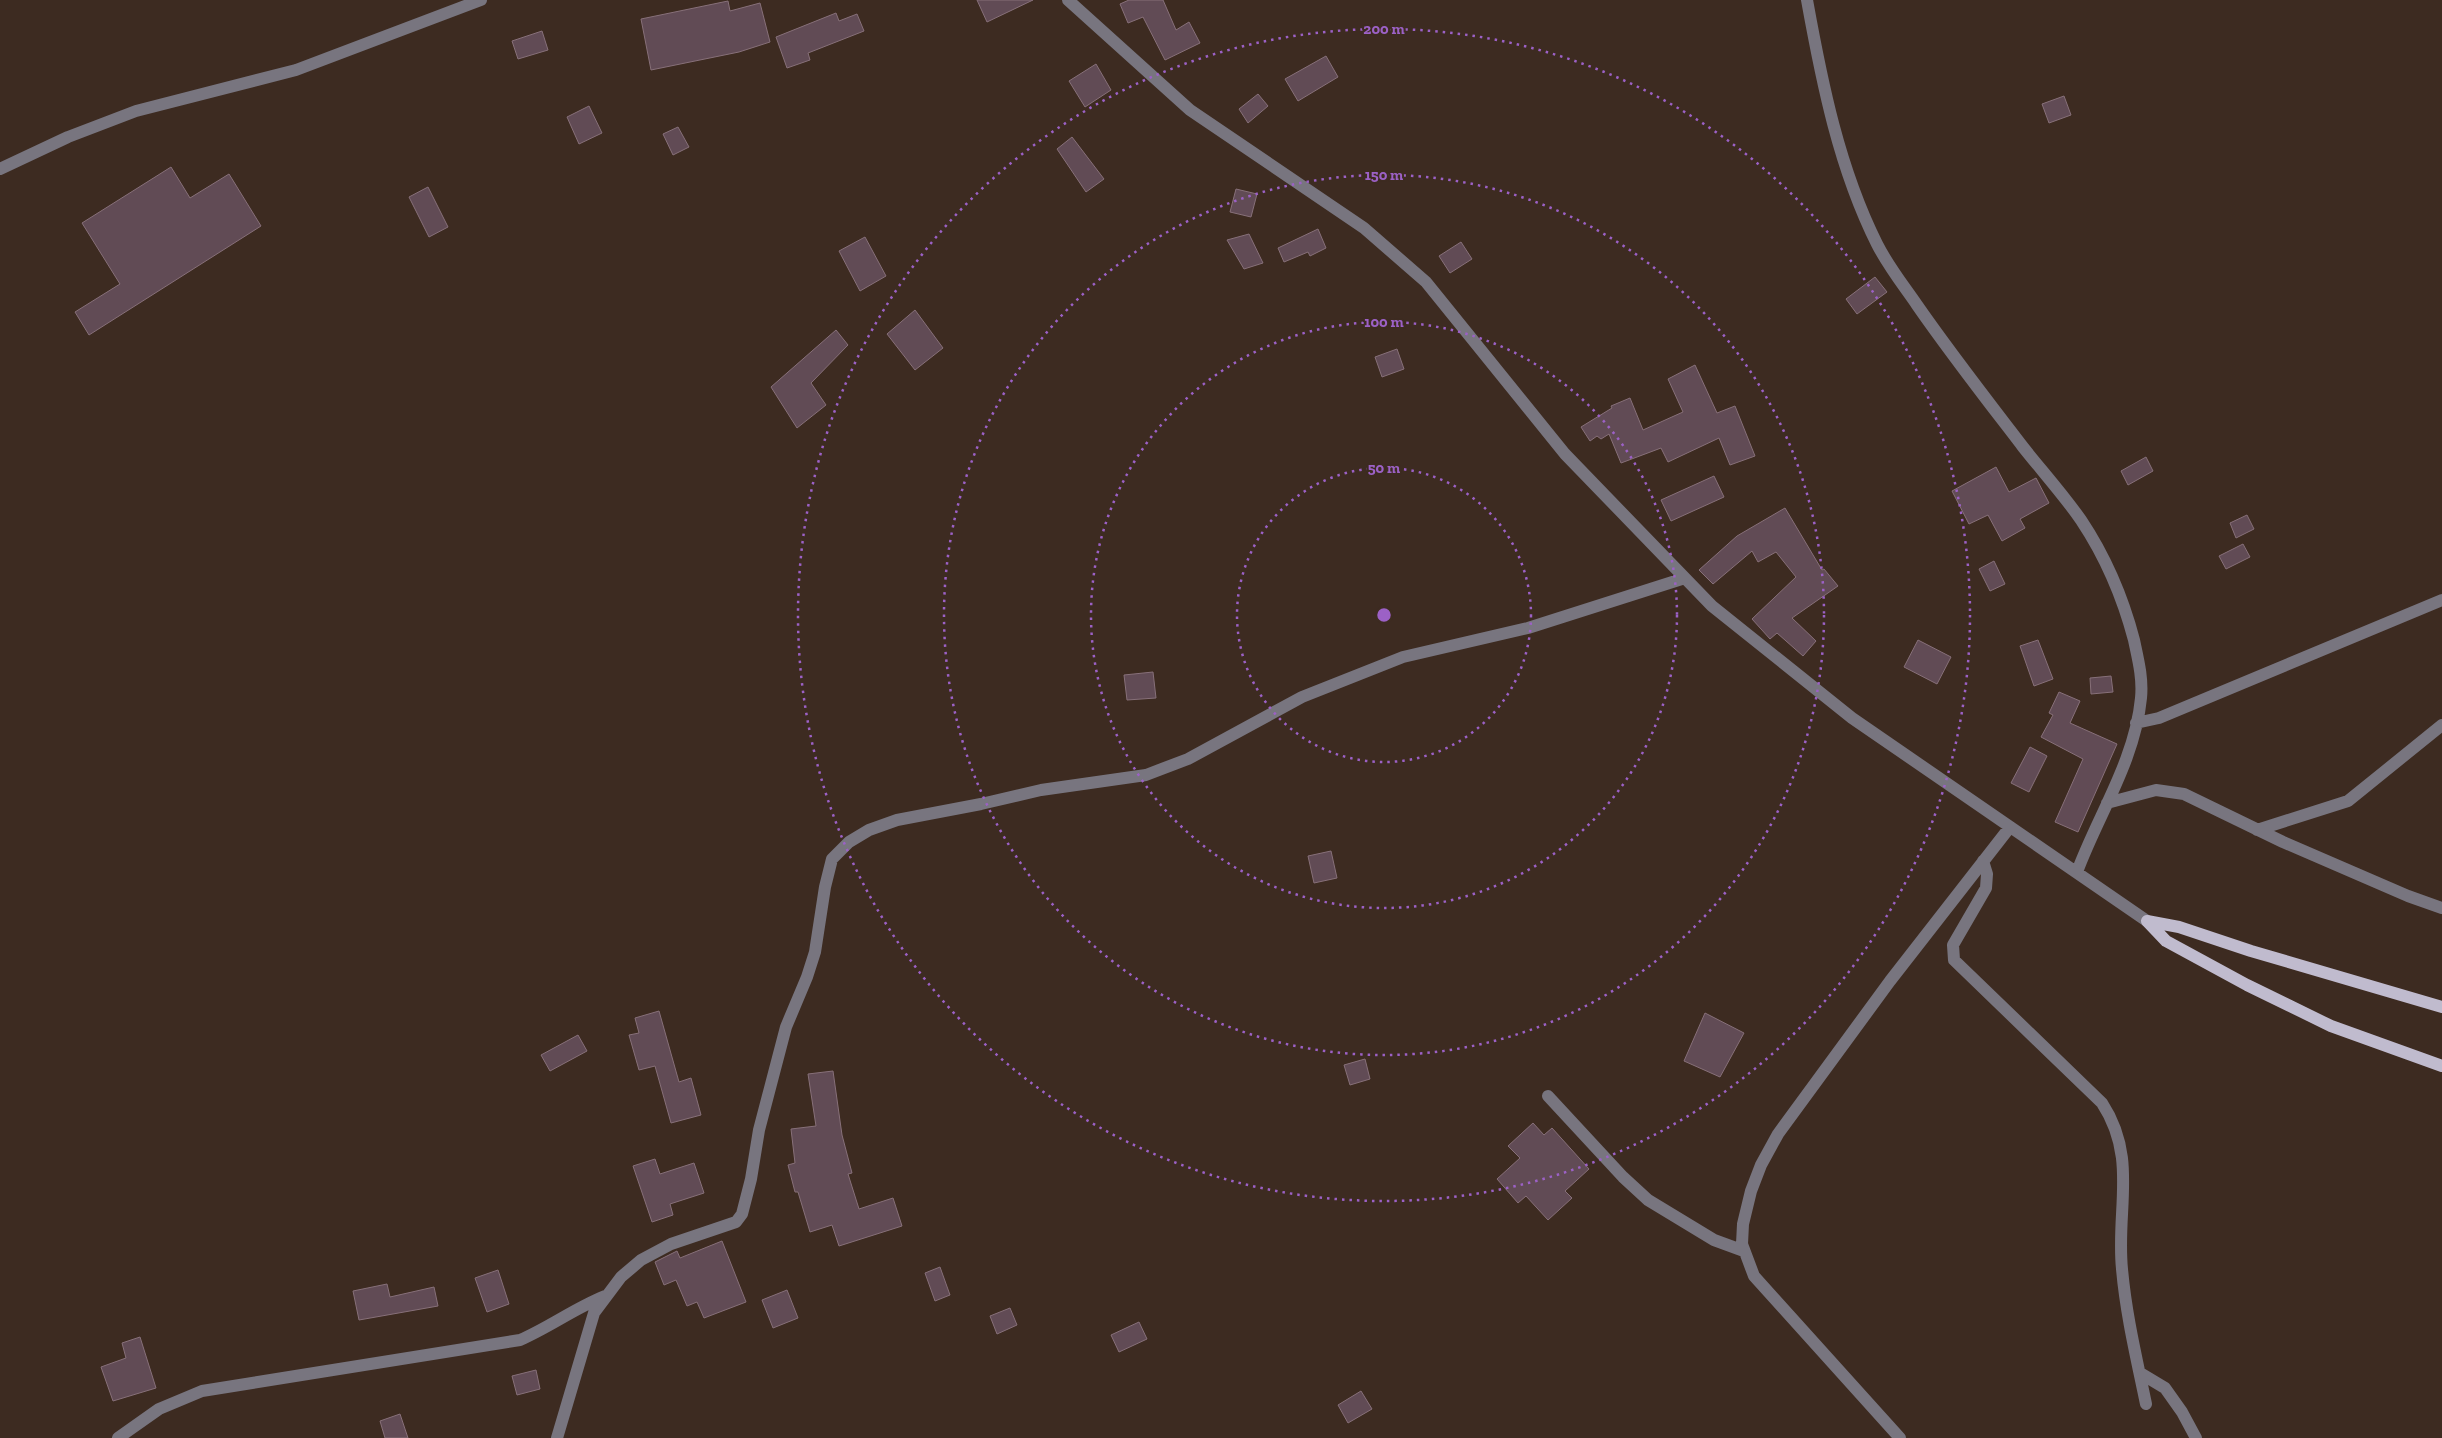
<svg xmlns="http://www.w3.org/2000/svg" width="2442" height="1438" font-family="'Zilla Slab',serif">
<rect width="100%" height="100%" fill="#3d2b21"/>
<!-- building -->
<path fill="#614b55" stroke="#877079" d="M977,0h56l-46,22z
M1129,0h34l13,30 13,-8 11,21 -35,17 -22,-43 -15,6 -8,-19z
M728,1l2,10 30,-8 10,39 -31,10 -88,18 -10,-51z
M836,13l3,8 18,-7 7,17 -56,22 2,7 -23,8 -11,-31z
M542,31l6,19 -30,9 -6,-18z
M1326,56l12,21 -40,24 -13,-22z
M1096,64l15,26 -26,17 -16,-26z
M1258,94l10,12 -20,17 -9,-14z
M2064,96l7,19 -22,8 -7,-19z
M589,106l13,27 -23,11 -12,-27z
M678,127l11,20 -16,8 -10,-21z
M1072,137l32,42 -18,13 -29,-43z
M171,167l19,31 39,-24 32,52 -172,109 -14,-23 45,-28 -38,-61z
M428,187l20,40 -19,10 -20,-40z
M1236,189l21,5 -6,23 -21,-5z
M1318,229l8,19 -16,8 -2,-4 -24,10 -6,-14z
M1249,234l14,29 -19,6 -17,-29z
M865,237l21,39 -26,15 -21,-40z
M1461,242l11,17 -22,14 -11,-17z
M1875,277l12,15 -30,22 -11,-15z
M915,310l28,38 -28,22 -28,-36z
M836,330l12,15 -37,38 15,22 -29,23 -26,-41z
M1397,349l7,20 -22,8 -7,-20z
M1695,365l22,48 18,-7 20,50 -25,9 -11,-27 -51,24 -7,-14 -40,15 -12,-29 -8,5 -4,-3 -7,5 -9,-14 31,-19 -1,-2 19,-8 13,32 40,-18 -15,-33z
M2146,457l7,14 -25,14 -7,-14z
M1996,467l13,25 27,-14 13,25 -29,16 5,9 -23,13 -14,-26 -19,9 -17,-33z
M1714,476l10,21 -53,24 -10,-21z
M1785,508l37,62 2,-1 14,17 -46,32 24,23 -13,15 -26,-23 -7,6 -18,-20 44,-42 -20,-25 -18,10 -6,-11 -39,33 -14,-14 38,-34z
M2247,515l7,14 -18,9 -6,-15z
M2243,544l7,13 -24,12 -7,-13z
M1994,561l11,23 -15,7 -11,-22z
M1918,640l33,17 -14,27 -33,-17z
M2038,640l15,39 -19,7 -14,-40z
M1153,672l3,26 -29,2 -3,-25z
M2111,676l2,16 -22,2 -1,-16z
M2059,692l21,9 -10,22 47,21 -39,88 -23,-10 28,-63 -42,-22 12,-22 -4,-2z
M2030,747l17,9 -18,36 -18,-9z
M1331,851l6,27 -23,5 -6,-27z
M659,1011l20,71 12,-4 10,37 -30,8 -16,-57 -16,4 -10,-35 10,-2 -4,-15z
M1705,1013l39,20 -24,44 -36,-16z
M578,1035l9,16 -37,20 -9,-16z
M1365,1059l5,20 -20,6 -6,-20z
M833,1071l9,64 10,38 -4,1 11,35 34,-11 9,28 -63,20 -7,-21 -22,7 -12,-40h-3l-7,-27 7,-2 -4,-34 25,-3 -8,-52z
M1533,1123l11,12 8,-7 37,41 -24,22 7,7 -24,22 -22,-24 -8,7 -21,-24 23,-21 -12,-12z
M655,1159l5,15 34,-11 10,30 -34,11 3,11 -21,7 -19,-56z
M722,1241l24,61 -42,16 -7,-16 -10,4 -11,-26 -12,5 -9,-23 22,-11 3,7z
M940,1267l10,28 -15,6 -10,-28z
M498,1270l11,34 -22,8 -12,-34z
M387,1284l3,13 44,-10 4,19 -79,14 -6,-29z
M787,1290l11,28 -25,10 -11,-28z
M1010,1308l7,17 -20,9 -7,-18z
M1139,1322l8,17 -28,13 -8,-17z
M140,1337l16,51 -43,13 -12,-34 25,-9 -4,-15z
M536,1370l4,19 -23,6 -5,-19z
M1361,1391l11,18 -24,14 -10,-18z
M400,1414l8,24h-23l-5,-17z"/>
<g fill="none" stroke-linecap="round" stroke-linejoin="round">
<!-- minor -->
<path stroke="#78757f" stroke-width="12" d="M1068,0l122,110 174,118 62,54 139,172 147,152 140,112 295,203
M1807,0c15,83 32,168 70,244 11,22 27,42 40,61 34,49 70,95 106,142 19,24 40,47 58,73 24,36 42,78 53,120 4,19 9,38 7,58 -6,63 -43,117 -64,174
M0,169l68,-32 68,-26 160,-41 185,-70
M2136,723l23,-5 283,-118
M2107,803l49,-13 28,4 99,48 125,54 34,12
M2257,830l91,-29 94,-76
M1983,861l4,13 -1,14 -33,57 1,15 148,143c36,55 14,106 20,166 4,46 15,91 24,135
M1548,1096l75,81 25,23 66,40 30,11
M2140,1373l25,15 17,24 14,26
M118,1438l41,-29 43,-18 318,-51c30,-13 55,-32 85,-44
M557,1438l37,-125 27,-36 20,-17 30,-16 65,-22 6,-8 9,-35 8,-49 27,-103 21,-50 8,-25 10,-65 7,-28 17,-17 20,-12 28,-10 84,-16 60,-14 105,-15 42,-16 114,-62 101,-40 125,-29 157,-50
M1900,1438l-146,-162 -12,-32 1,-20 8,-33 10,-26 17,-31 112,-153 120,-154"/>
<!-- major -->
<path stroke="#c0bbce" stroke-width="12" d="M2147,921l19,20 81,44 84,41 111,40
M2147,921l32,6 72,24 191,56"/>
</g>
<!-- distance rings -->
<g fill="none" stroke="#9c61c6" stroke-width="2.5" stroke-dasharray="2.5 5">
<circle cx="1384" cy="615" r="147"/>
<circle cx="1384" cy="615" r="293"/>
<circle cx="1384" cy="615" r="440"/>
<circle cx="1384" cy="615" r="586"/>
</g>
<circle cx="1384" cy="615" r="8" fill="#9c61c6" stroke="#3d2b21" stroke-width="2.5"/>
<g font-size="15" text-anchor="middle" font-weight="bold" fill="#9c61c6" stroke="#3d2b21" stroke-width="4" stroke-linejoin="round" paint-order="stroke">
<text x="1384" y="34">200 m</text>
<text x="1384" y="180">150 m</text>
<text x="1384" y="327">100 m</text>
<text x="1384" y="473">50 m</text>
</g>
</svg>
